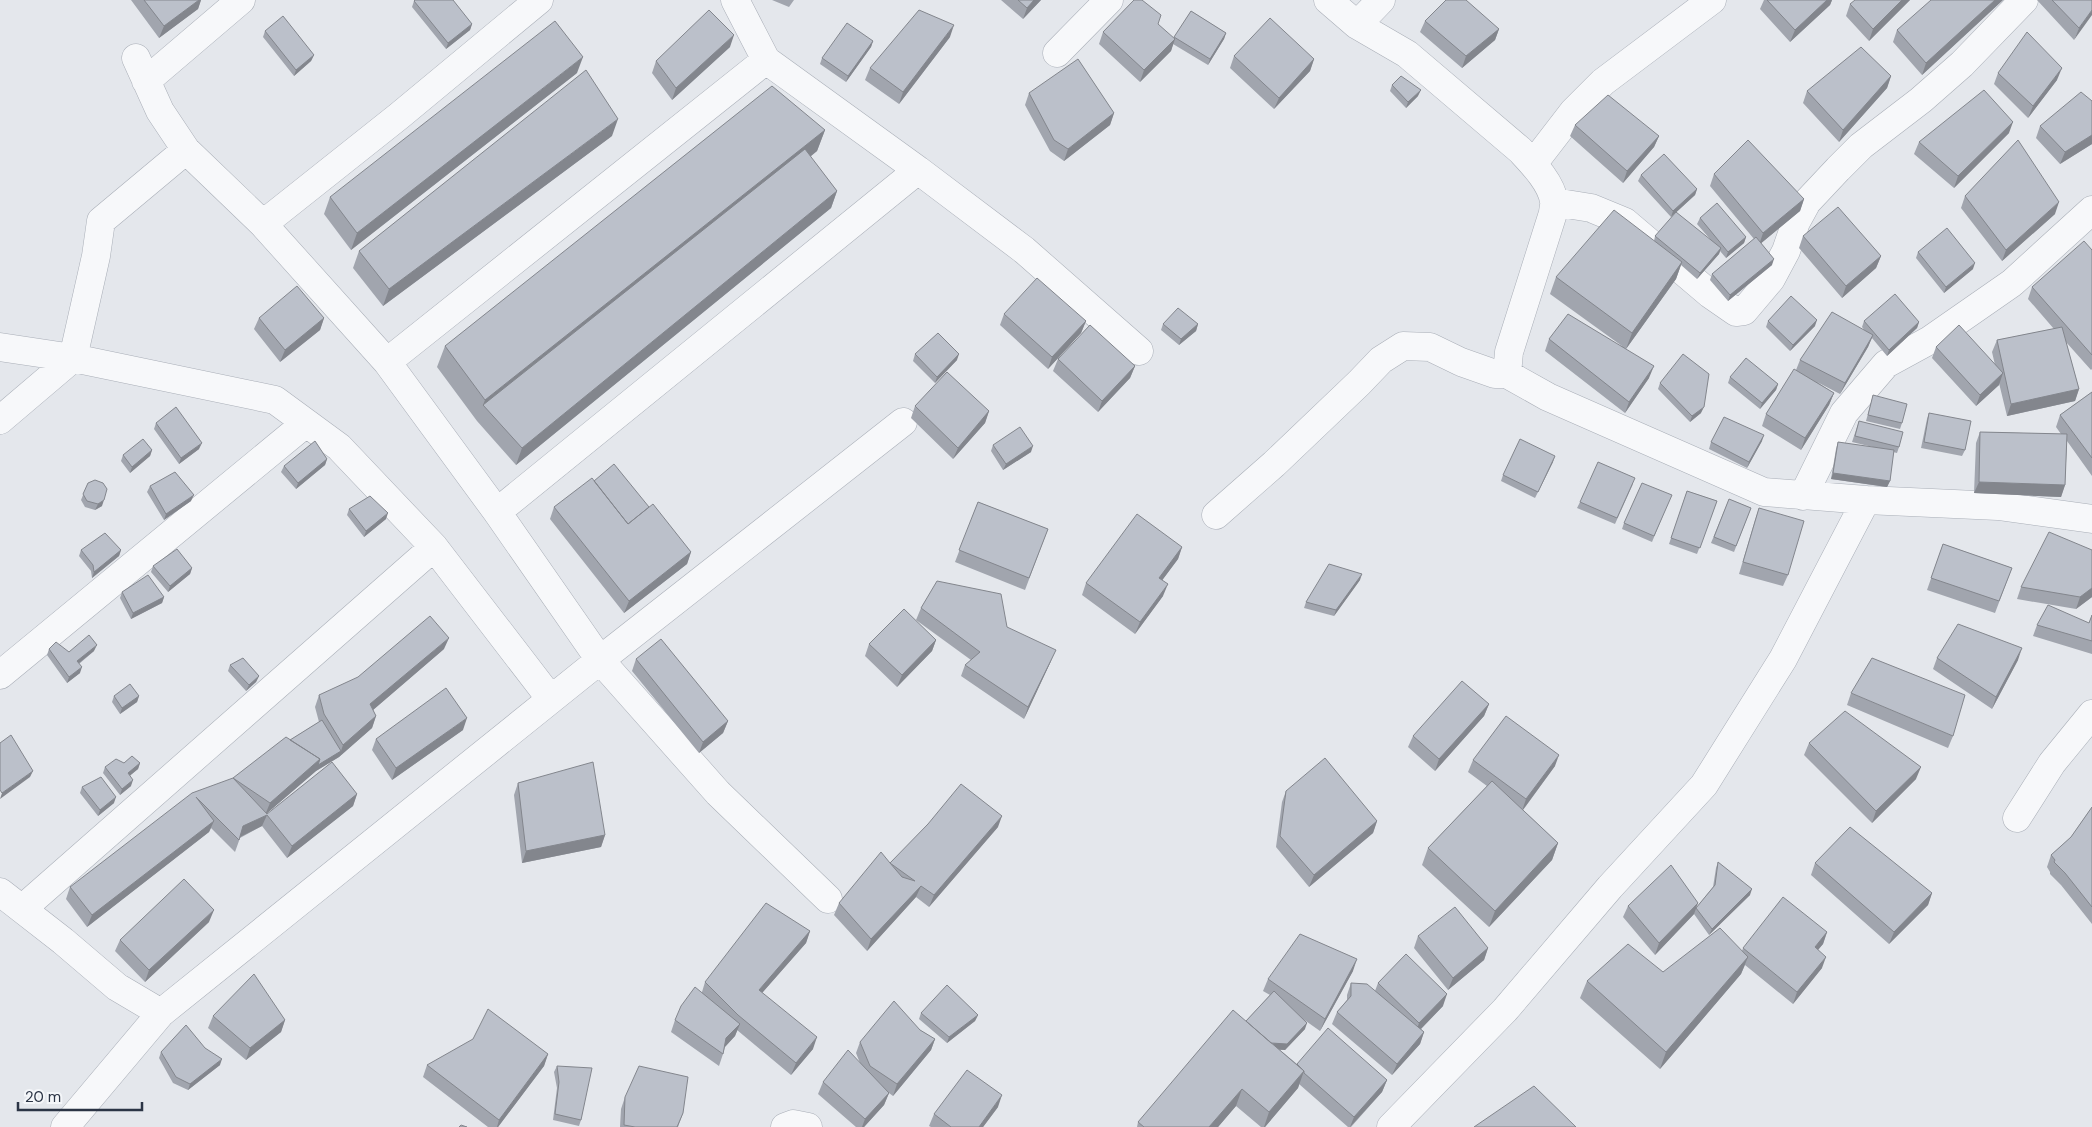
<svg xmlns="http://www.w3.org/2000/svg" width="2092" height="1127" font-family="'DM Sans',sans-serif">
<rect width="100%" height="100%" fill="#e4e7ec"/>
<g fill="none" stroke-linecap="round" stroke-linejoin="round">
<defs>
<path id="minor" d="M1328,0l29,25 50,29 113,96c12,13 31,32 34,51 1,3 -1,8 -1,12l-44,139 -2,22 41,23 216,95 102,8 -83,159 -79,126 -94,102 -105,123 -114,117
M1357,25l24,-25
M1057,53l52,-53
M136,58l24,53 26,39
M146,81l95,-81
M1533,164l40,-52 30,-30 109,-82
M918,170l106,80 115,101
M1554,202l37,6 34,14 85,72 26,18 8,-1 27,-32 15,-28 10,-29 11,-20 31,-33 23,-23 60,-46 41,-36 62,-64
M263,224l136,-108 140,-116
M0,347l73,11 202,42 64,47 95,100 116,151
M387,362l379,-302
M0,420l73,-62 23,-102 5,-35 85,-71 77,74 124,138 110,150 103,148 -439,353 -96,114
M1803,496l41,-83 42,-49 44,-24 82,-57 80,-73
M1866,500l132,6 94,13
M497,512l421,-342 -152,-110 -31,-60
M1216,515l58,-51 85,-81 22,-23 22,-14 27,1 31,15 34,12h12
M0,675l306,-252
M2017,818l35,-55 40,-49
M0,892l63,49 54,46 44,26
M828,899l-110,-106 -118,-133 303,-238
M22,909l412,-362
M785,1127l8,-3 15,3"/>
</defs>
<!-- minor casing -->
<use href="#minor" stroke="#a9aeb7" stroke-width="29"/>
<!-- minor -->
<use href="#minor" stroke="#f7f8fa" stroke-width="28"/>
</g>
<!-- wall -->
<path fill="#a1a5ae" d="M131,0h70l-3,9 -39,29z
M772,0h22l-5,7z
M1001,0h40l-18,19z
M1764,0h68l-2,5 -40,37 -30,-33z
M1910,0l-41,41 -23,-25 4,-12z
M2003,0l-81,75 -29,-33 4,-12z
M2037,0h55l-18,40z
M414,1l58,23 -2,6 -24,19 -34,-42z
M1191,11l35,22 -2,6 -16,26 -35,-21 -2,7 -31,31 -41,-38 4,-12 71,6z
M1425,21l74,8 -4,11 -33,28 -42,-36z
M265,31l49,24 -3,6 -17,15 -31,-39z
M950,37l-51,67 -34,-24 5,-12z
M873,41l-2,6 -25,35 -26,-18 2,-6z
M730,47l-58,53 -20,-27 4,-12z
M1234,56l80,3 -4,12 -36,38 -44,-41z
M577,73l-226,177 -27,-36 6,-17z
M1998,73l59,7 -29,38 -34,-34z
M1891,76l-4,12 -48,54 -36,-39 4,-12z
M1392,85l26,11 -12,12 -16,-17z
M1029,93l85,20 -4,12 -46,36 -14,-10 -25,-46z
M2092,101v43l-32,20 -24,-26 4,-12z
M1575,125l84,11 -5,11 -31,36 -53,-47z
M825,130l-8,21 -7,6 27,34 -6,17 -315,257 -39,-44 -40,-54 8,-21z
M2009,133l-55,55 -40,-34 5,-12z
M612,136l-229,170 -30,-38 6,-17z
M1714,174l90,25 -4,12 -39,32 11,22 -44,36 -18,-21 2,-6 42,-35 -44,-53z
M1641,175l56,14 -2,6 -24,22 -33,-36z
M1965,196l90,18 -53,47 -41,-53z
M1700,218l46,19 -2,6 -18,15 -6,-7 -1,3 -22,25 -16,-14 -5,14 -50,70 23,29 -24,35 -80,-62 4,-12 73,7 -72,-52 6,-17 98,-36 1,-5 55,3 -13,-15z
M1803,236l78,20 -5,12 -34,30 -43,-50z
M2092,250v119l-1,1 -25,-28 13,47 -4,12 -68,15 -8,-33v2l-23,21 -44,-48 4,-11 59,18 -3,-13 5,-12 57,-11 -26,-30 4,-12z
M1918,252l55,17 -29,24 -28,-35z
M1004,314l82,7 -5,12 -33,36 -48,-44z
M259,318h65l-4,12 -40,32 -26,-33z
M1768,321l47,5 -25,25 -24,-24z
M1864,321l55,1 -2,6 -30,28 -15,-18 -4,9 -28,47 -23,-12 17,11 -5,12 -28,45 -39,-24 4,-12 30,-44 4,-10 65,-29 -3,-4z
M1163,324h35l-2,7 -17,14 -18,-15z
M915,354l42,6 -22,23 -22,-22z
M1058,359l77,7 -5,12 -32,34 -45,-41z
M1730,377l48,7 -2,6 -16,19 -32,-26z
M1660,383l41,30 -11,9 -32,-33z
M2092,392v84l-25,-35 -2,44 -4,12 -87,-4 2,-50 4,-11 81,2 -5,-7 4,-12z
M1873,395l29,28 -2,6 -34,-8z
M915,406l74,5 -4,12 -32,36 -42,-41z
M1929,413l36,37 -3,6 -41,-8 6,-29z
M1859,421l40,26 -2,6 -4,-1 -3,29 -3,6 -56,-8 5,-30 2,-7 39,6 -25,-6z
M156,423l43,26 -20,15 -25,-35z
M1762,441l-15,27 -38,-19 2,-7z
M993,445l38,7 -28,18 -12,-19z
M152,450l-2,6 -20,17 -9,-12 2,-6z
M327,459l-2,6 -29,24 -15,-17 3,-6z
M1553,462l-18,36 -34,-17 2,-6z
M594,481l55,26 42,45 -4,12 -63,49 -74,-94 4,-12z
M88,483l14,23 -7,4 -10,-3 -4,-7z
M1633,484l-18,40 -38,-16 3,-6z
M150,486l41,15 -27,19 -17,-28z
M1687,491l30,10 -20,53 -28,-10z
M1729,499l22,9 -17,44 -23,-9z
M1669,501l-17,41 -30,-13 2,-6z
M978,502l70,27 -23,61 -70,-28z
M1759,508l29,67 -5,11 -44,-12 16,-54z
M349,509l37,10 -22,18 -17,-22z
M1943,544l69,24 -17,45 -68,-23z
M1182,547l-4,12 -16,21 1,16 -28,38 -53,-39 4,-12z
M81,550h40l-2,6 -27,22 -1,-7 -12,-15z
M2092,550v47l-16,12 -59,-10 4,-12z
M153,566l39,2 -2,6 -22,18 -17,-20z
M1360,580l-26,36 -30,-8 2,-6z
M122,592l42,5 -2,6 -31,16 -11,-21z
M921,608l86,19 44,34 -27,58 -63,-43 4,-11 6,-5 -55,-40z
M2092,615v39l-59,-18 4,-11 52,-2z
M936,640l-4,11 -35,36 -32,-31 4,-12z
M49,649l20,3 25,-1 -15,13 1,9 -13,10 -20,-28z
M444,649l-71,61 3,6 -4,12 -33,29 -23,14 -50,43 91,-20 -4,12 -66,52 -25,-32 -22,12 -5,14 -24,-24 -2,4 -122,95 -21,-28 4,-12 220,-147 29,-18 -4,-15 4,-12z
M1937,658l81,2 -26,49 -59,-40z
M636,659l92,62 -5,12 -24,20 -67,-82z
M230,665l29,11 -3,6 -10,9 -18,-20z
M1851,693l102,43 -5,12 -101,-43z
M114,696h25l-2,6 -17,12 -8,-12z
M1489,704l-5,12 -49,55 -27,-24 5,-11z
M463,730l-71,50 -20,-30 4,-11z
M1809,743l107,36 -44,44 -68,-68z
M1473,760l82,6 -32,44 35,33 -6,17 -63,67 -67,-62 6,-17 59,-62 -19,-14z
M124,763h16l-2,6 -8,6 1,11 -11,9 -17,-22 2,-6z
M518,783l87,52 -4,12 -79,16 -8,-68z
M82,787l32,16 -16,13 -18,-23z
M1286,791l91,30 -4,12 -64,54 -33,-40 6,-45z
M2092,807v117l-31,-39 -11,-11v-2l-3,-5 4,-12 20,-18z
M998,827l-69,80 -13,-10 -49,54 -33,-36 5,-12 51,-40z
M1718,862l32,33 -41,40 -15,-21 -39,41 -32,-38 5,-11 68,2 17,-21 3,-19z
M1815,863l117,30 -4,12 -39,39 -78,-69z
M209,922l-64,60 -30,-31 5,-11z
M810,931l-4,12 -44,50 51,56 -22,26 -54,-45 -2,6 -10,11 -2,7 -4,12 -48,-34 4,-12 27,-28 3,-10z
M1827,932l-4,12 -5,6 4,18 -29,36 -48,-39 -4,9 -81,95 -80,-71 7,-17 76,-9 79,-21 1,-3z
M1418,936l70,12 -4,12 -36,30 -34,-42z
M1353,971l-33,60 -17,-12 2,10 -20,21h-5l17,14 90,16 -5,12 -31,35h-3l-49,-43 -1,4 -33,39h-4l-25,-21 -18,21h-81l1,-5 108,-101 24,-26 -7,-4 5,-12z
M1351,983l24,8 3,-8 65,23 -22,23 3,3 -4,12 -28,31 -60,-51 5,-12 10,-12v-5z
M921,1013l57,2 -3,6 -28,22 -28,-24z
M213,1016l72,4 -4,12 -35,28 -38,-32z
M920,1030l15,9 -4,11 -38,46 -4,-3 -5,12 -20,22h-8l-38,-33 5,-12 37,-19 -4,-10 4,-11z
M205,1048l15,17 -32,25 -15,-7 -14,-25 2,-6z
M548,1054l-4,12 -46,61h-10l-65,-50 4,-12z
M557,1066l24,54 -2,6 -26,-6 4,-32 -3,-16z
M625,1097l58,16 -5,14h-58l1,-18z
M998,1107l-15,20h-52l-2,-1 5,-12z"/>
<!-- shaded-wall -->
<path fill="#83868d" d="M199,0h2l-3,9 -39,29 5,-12z
M1034,0h7l-18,19 4,-11z
M1827,0h5l-2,5 -40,37 5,-12z
M1902,0h8l-41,41 4,-12z
M1995,0h8l-81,75 4,-12z
M2092,10v5l-18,25 5,-12z
M472,24l-2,6 -24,19 2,-6z
M954,25l-4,12 -51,67 4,-12z
M1499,29l-4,11 -33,28 4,-12z
M1226,33l-2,6 -16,26 2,-6z
M734,35l-4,12 -58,53 4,-12z
M1175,39l-4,12 -31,31 4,-12z
M873,41l-2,6 -25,35 2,-6z
M314,55l-3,6 -17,15 2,-6z
M583,57l-6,16 -226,177 6,-17z
M1314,59l-4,12 -36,38 5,-11z
M2062,68l-5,12 -29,38 5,-12z
M1891,76l-4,12 -48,54 4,-12z
M1421,90l-3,6 -12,12 2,-6z
M1114,113l-4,12 -46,36 4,-12z
M618,119l-6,17 -229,170 6,-17z
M2013,122l-4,11 -55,55 4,-12z
M825,130l-8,21 -327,261 -7,-7 2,-5z
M2092,135v9l-32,20 5,-12z
M1659,136l-5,11 -31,36 4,-12z
M1697,189l-2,6 -24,22 2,-6z
M837,191l-6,17 -315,257 6,-17z
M1804,199l-4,12 -41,34 4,-12z
M2059,202l-4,12 -53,47 4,-11z
M1746,237l-2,6 -18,15 2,-6z
M1721,248l-2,6 -22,25 3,-6z
M1881,256l-5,12 -34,30 4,-12z
M1774,259l-2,6 -44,36 2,-6z
M1682,262l-6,17 -50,70 6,-16z
M1975,263l-2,6 -29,24 2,-6z
M324,318l-4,12 -40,32 5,-12z
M1817,320l-2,6 -25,25 3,-6z
M1086,321l-5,12 -33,36 4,-12z
M1919,322l-2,6 -30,28 2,-6z
M1198,324l-2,7 -17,14 2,-6z
M1873,335l-5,12 -28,47 5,-11z
M959,354l-2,6 -22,23 2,-6z
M1135,366l-5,12 -32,34 4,-11z
M1654,366l-5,12 -24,35 4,-11z
M2003,373l-4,12 -23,21 4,-11z
M1778,384l-2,6 -16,19 2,-6z
M2079,389l-4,12 -68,15 4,-12z
M1834,393l-5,12 -28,45 4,-12z
M1704,407l-3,6 -11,9 2,-6z
M989,411l-4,12 -32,36 5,-11z
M1764,435l-2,6 -15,27 2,-6z
M202,443l-3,6 -20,15 2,-6z
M1033,446l-2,6 -28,18 3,-6z
M152,450l-2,6 -20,17 2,-6z
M1555,456l-2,6 -18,36 3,-6z
M327,459l-2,6 -29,24 2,-6z
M1833,473l57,8 -3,6 -56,-8z
M1979,482l86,3 -4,12 -87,-4z
M194,495l-3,6 -27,19 2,-6z
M104,500l-2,6 -7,4 3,-6z
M388,513l-2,6 -22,18 2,-6z
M1182,547l-4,12 -23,31 4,-12z
M121,550l-2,6 -27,22 2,-6z
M691,552l-4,12 -63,49 5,-12z
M192,568l-2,6 -22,18 2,-6z
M1362,574l-2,6 -26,36 2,-6z
M1168,584l-5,12 -28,38 5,-12z
M2092,588v9l-16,12 4,-12z
M164,597l-2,6 -31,16 2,-6z
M449,638l-5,11 -78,67 4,-12z
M936,640l-4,11 -35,36 5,-12z
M97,645l-3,6 -20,16 3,-6z
M2022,648l-4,12 -26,49 4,-12z
M1056,650l-5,11 -27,58 4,-12z
M82,667l-2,6 -13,10 2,-6z
M259,676l-3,6 -10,9 3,-6z
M139,696l-2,6 -17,12 2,-6z
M1489,704l-5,12 -49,55 4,-12z
M376,716l-4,12 -33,29 4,-12z
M467,718l-4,12 -71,50 4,-12z
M728,721l-5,12 -24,20 4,-11z
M341,751l-2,6 -23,14 -51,44 5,-12 50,-44z
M1559,755l-4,11 -33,45 4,-12z
M140,763l-2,6 -12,10 2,-6z
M1921,767l-5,12 -44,44 4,-12z
M33,771l-3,6 -30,22 2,-6z
M133,780l-2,6 -11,9 2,-6z
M357,794l-4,12 -66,52 5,-12z
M116,797l-2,6 -16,13 2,-6z
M267,815l-5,11 -24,12 5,-12z
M1002,816l-4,11 -69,80 5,-12z
M214,821l-5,11 -122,95 5,-12z
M1377,821l-4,12 -64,54 5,-12z
M605,835l-4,12 -79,16 4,-12z
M1558,843l-6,17 -63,67 6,-16z
M921,886l-5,11 -49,54 4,-12z
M1752,889l-2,6 -41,40 3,-6z
M1932,893l-4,12 -39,39 5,-12z
M1698,903l-4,11 -39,41 4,-12z
M214,910l-5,12 -64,60 4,-12z
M810,931l-4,12 -52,59 5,-12z
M1827,932l-4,12 -13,15 5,-12z
M1488,948l-4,12 -36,30 5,-12z
M1748,957l-7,17 -81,95 6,-17z
M1826,957l-4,11 -29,36 4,-12z
M1357,959l-4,12 -33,60 5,-12z
M1447,994l-4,12 -28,29 4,-12z
M978,1015l-3,6 -28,22 2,-6z
M285,1020l-4,12 -35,28 4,-12z
M1307,1023l-2,6 -20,21 -22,-2z
M740,1024l-5,12 -13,14 4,-12z
M1424,1032l-4,12 -28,31 5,-11z
M817,1037l-4,12 -22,26 5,-12z
M935,1039l-4,11 -38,46 4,-12z
M548,1054l-4,12 -46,61h-1l2,-7z
M222,1059l-2,6 -32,25 2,-6z
M1304,1071l-6,17 -33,39h-1l5,-15z
M1387,1080l-5,12 -32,35 4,-10z
M1242,1089l-6,17 -18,21h-9z
M889,1093l-5,12 -20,22h-2l3,-8z
M1002,1095l-4,12 -15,20h-4z"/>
<!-- building -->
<path fill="#bbc0ca" stroke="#83868d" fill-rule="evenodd" d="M144,0h55l-35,26z
M415,0h38l19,24 -24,19 -34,-42z
M1018,0h16l-7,8z
M1134,0h8l19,15 -3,9 17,15 -31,31 -41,-38z
M1446,0h20l33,29 -33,27 -41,-35z
M1767,0h60l-32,30z
M1855,0h47l-29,29 -23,-25z
M1931,0h64l-69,63 -29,-33z
M2052,0h40v10l-13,18z
M709,10l25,25 -58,53 -20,-27z
M919,10l35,15 -51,67 -33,-24z
M1191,11l35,22 -16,26 -36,-22z
M283,16l31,39 -18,15 -31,-39z
M1270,18l44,41 -35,39 -45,-42z
M555,21l28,36 -226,176 -27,-36z
M847,23l26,18 -25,35 -26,-18z
M2027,32l35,36 -29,38 -35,-33z
M1861,47l30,29 -48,54 -36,-39z
M1078,59l36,54 -46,36 -14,-9 -25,-47z
M586,70l32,49 -229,170 -30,-38z
M1401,76l20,14 -13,12 -16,-17z
M772,86l53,44 -340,270 -40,-54z
M1984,90l29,32 -55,54 -39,-34z
M2081,92l11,9v34l-27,17 -25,-26z
M1608,95l51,41 -32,35 -52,-46z
M1748,140l56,59 -41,34 -49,-59z
M2018,140l41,62 -53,48 -41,-54z
M805,149l32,42 -315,257 -39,-43z
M1664,154l33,35 -24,22 -32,-36z
M1717,203l29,34 -18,15 -28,-34z
M1838,207l43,49 -35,30 -43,-50z
M1614,210l68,52 -50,71 -76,-56z
M1676,212l45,36 -21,25 -45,-37z
M1947,228l28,35 -29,24 -28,-35z
M1756,237l18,22 -44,36 -18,-21z
M2084,241l8,9v105l-60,-68z
M1037,278l49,43 -34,36 -48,-43z
M297,286l27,32 -39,32 -26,-32z
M1895,294l24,28 -30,28 -25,-29z
M1791,296l26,24 -24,25 -25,-24z
M1178,308l20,16 -17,15 -18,-15z
M1832,312l41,23 -28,48 -45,-23z
M1568,314l86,52 -25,36 -80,-63z
M1090,325l45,41 -33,35 -44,-42z
M1959,325l44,48 -23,22 -44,-48z
M2062,327l17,62 -68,15 -14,-64z
M938,333l21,21 -22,23 -22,-23z
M1683,354l26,20 -5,33 -12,9 -32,-33z
M1746,358l32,26 -16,19 -32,-26z
M1794,369l40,24 -29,45 -39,-24z
M947,372l42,39 -31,37 -43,-42z
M2092,392v66l-32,-43z
M1873,395l34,9 -5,19 -34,-8z
M176,407l26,36 -21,15 -25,-35z
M1929,413l42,8 -6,29 -41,-8z
M1724,417l40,18 -15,27 -38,-20z
M1859,421l44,11 -4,15 -44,-11z
M1020,427l13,19 -27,18 -13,-19z
M1980,432l87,2 -2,51 -86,-3z
M143,439l9,11 -20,17 -9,-12z
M1520,439l35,17 -17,36 -35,-17z
M315,441l12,18 -29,24 -14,-17z
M1838,442l56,8 -4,31 -57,-8z
M1598,462l37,16 -18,40 -37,-16z
M614,464l35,43 -21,17 -34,-43z
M175,472l19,23 -28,19 -16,-28z
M592,478l36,46 25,-20 38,48 -62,49 -75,-94z
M95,480l8,3 4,6 -3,11 -6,4 -11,-3 -4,-7 5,-11z
M1642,483l30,12 -18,41 -30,-13z
M1687,491l30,10 -17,47 -29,-10z
M370,496l18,17 -22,18 -17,-22z
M1729,499l22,9 -15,38 -22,-9z
M978,502l70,27 -19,49 -70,-28z
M1759,508l45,13 -16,54 -45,-13z
M1137,514l45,33 -23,31 9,6 -28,38 -54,-39z
M2049,532l43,18v38l-12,9 -59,-10z
M105,533l16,17 -27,22 -1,-7 -12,-15z
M1943,544l69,24 -13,33 -68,-23z
M177,549l15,19 -22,18 -17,-20z
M1329,564l33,10 -26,36 -30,-8z
M148,575l16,22 -31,16 -11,-21z
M937,581l64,13 6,33 49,23 -28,57 -63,-42 15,-13 -59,-44z
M2048,605l41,18 3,-8v26l-55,-16z
M904,609l32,31 -34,35 -33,-31z
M430,616l19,22 -79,66 6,12 -33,29 -19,-31 -5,-19 39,-18z
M1958,624l64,24 -26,49 -59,-39z
M89,635l8,10 -20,16 5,6 -13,10 -20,-28 7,-7 13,10z
M661,639l67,82 -25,21 -67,-83z
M243,658l16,18 -10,9 -19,-20z
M1872,658l93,37 -12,41 -102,-43z
M1462,681l27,23 -50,55 -26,-23z
M130,684l9,12 -17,12 -8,-12z
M446,688l21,30 -71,50 -20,-29z
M1845,711l76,56 -45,44 -67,-68z
M1506,716l53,39 -33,44 -53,-39z
M322,720l19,31 -23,14 2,-6 -30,-19z
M11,735l22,36 -31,22 -2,-3v-47z
M286,737l34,22 -50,44 -37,-25z
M132,756l8,7 -12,10 5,7 -11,9 -17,-22 11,-8 8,4z
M1325,758l52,63 -63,54 -34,-39 6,-45z
M332,762l25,32 -65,52 -25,-31 -24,11 -4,14 -43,-43 18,24 -122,94 -22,-28 122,-94 41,-15 34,36z
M593,762l12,73 -79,16 -8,-68z
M101,777l15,20 -16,13 -18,-23z
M1492,781l66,62 -63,68 -67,-63z
M961,784l41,32 -68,79 -13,-9 -50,53 -32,-36 42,-51 9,11 38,-39zM890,863l25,18 -13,-4z
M2092,807v100l-27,-34 -11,-11 1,-2 -4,-5 20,-18z
M1850,827l82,66 -38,39 -79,-69z
M1718,862l34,27 -40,40 -16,-21 19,-23z
M1671,865l27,38 -39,40 -31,-37z
M184,879l30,31 -65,60 -29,-30z
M1783,897l44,35 -12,15 11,10 -29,35 -54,-44z
M766,903l44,28 -51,59 58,47 -21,26 -58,-48 -33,-33z
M1455,907l33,41 -35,30 -35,-42z
M1720,928l28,29 -82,95 -79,-71 41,-37 35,28z
M1300,934l57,25 -32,60 -57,-40z
M1406,954l41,40 -28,29 -41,-40z
M254,974l31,46 -35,28 -37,-32z
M1351,983l16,1 57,48 -27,32 -60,-52 14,-16z
M947,985l31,30 -29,22 -28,-24z
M695,987l45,37 -14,14 -3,16 -48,-34 6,-14z
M1274,991l33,32 -20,21 -16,-1 -25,-22z
M894,1001l26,29 15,9 -38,45 -27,-18 -10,-24z
M488,1009l60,45 -49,66 -72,-55 46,-26z
M1233,1010l71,61 -35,41 -27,-23 -33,38h-65l-6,-5z
M186,1025l19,23 17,11 -32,25 -14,-7 -15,-25z
M1328,1028l59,52 -33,37 -50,-44v-2l-7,-7z
M848,1050l41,43 -24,26 -42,-37z
M557,1066l35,2 -11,52 -26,-6 4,-32z
M639,1066l49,11 -5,36 -6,14h-42l-11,-2 1,-28z
M967,1070l35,25 -23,32h-28l-17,-13z
M1534,1086l42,41h-102z
M461,1125l6,2h-8z"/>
<!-- scale -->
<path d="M18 1102v8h124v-8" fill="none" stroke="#2b3445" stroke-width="2.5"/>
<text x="25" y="1102" font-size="15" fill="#2b3445" stroke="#f4f6f9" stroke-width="4" paint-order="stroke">20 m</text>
</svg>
